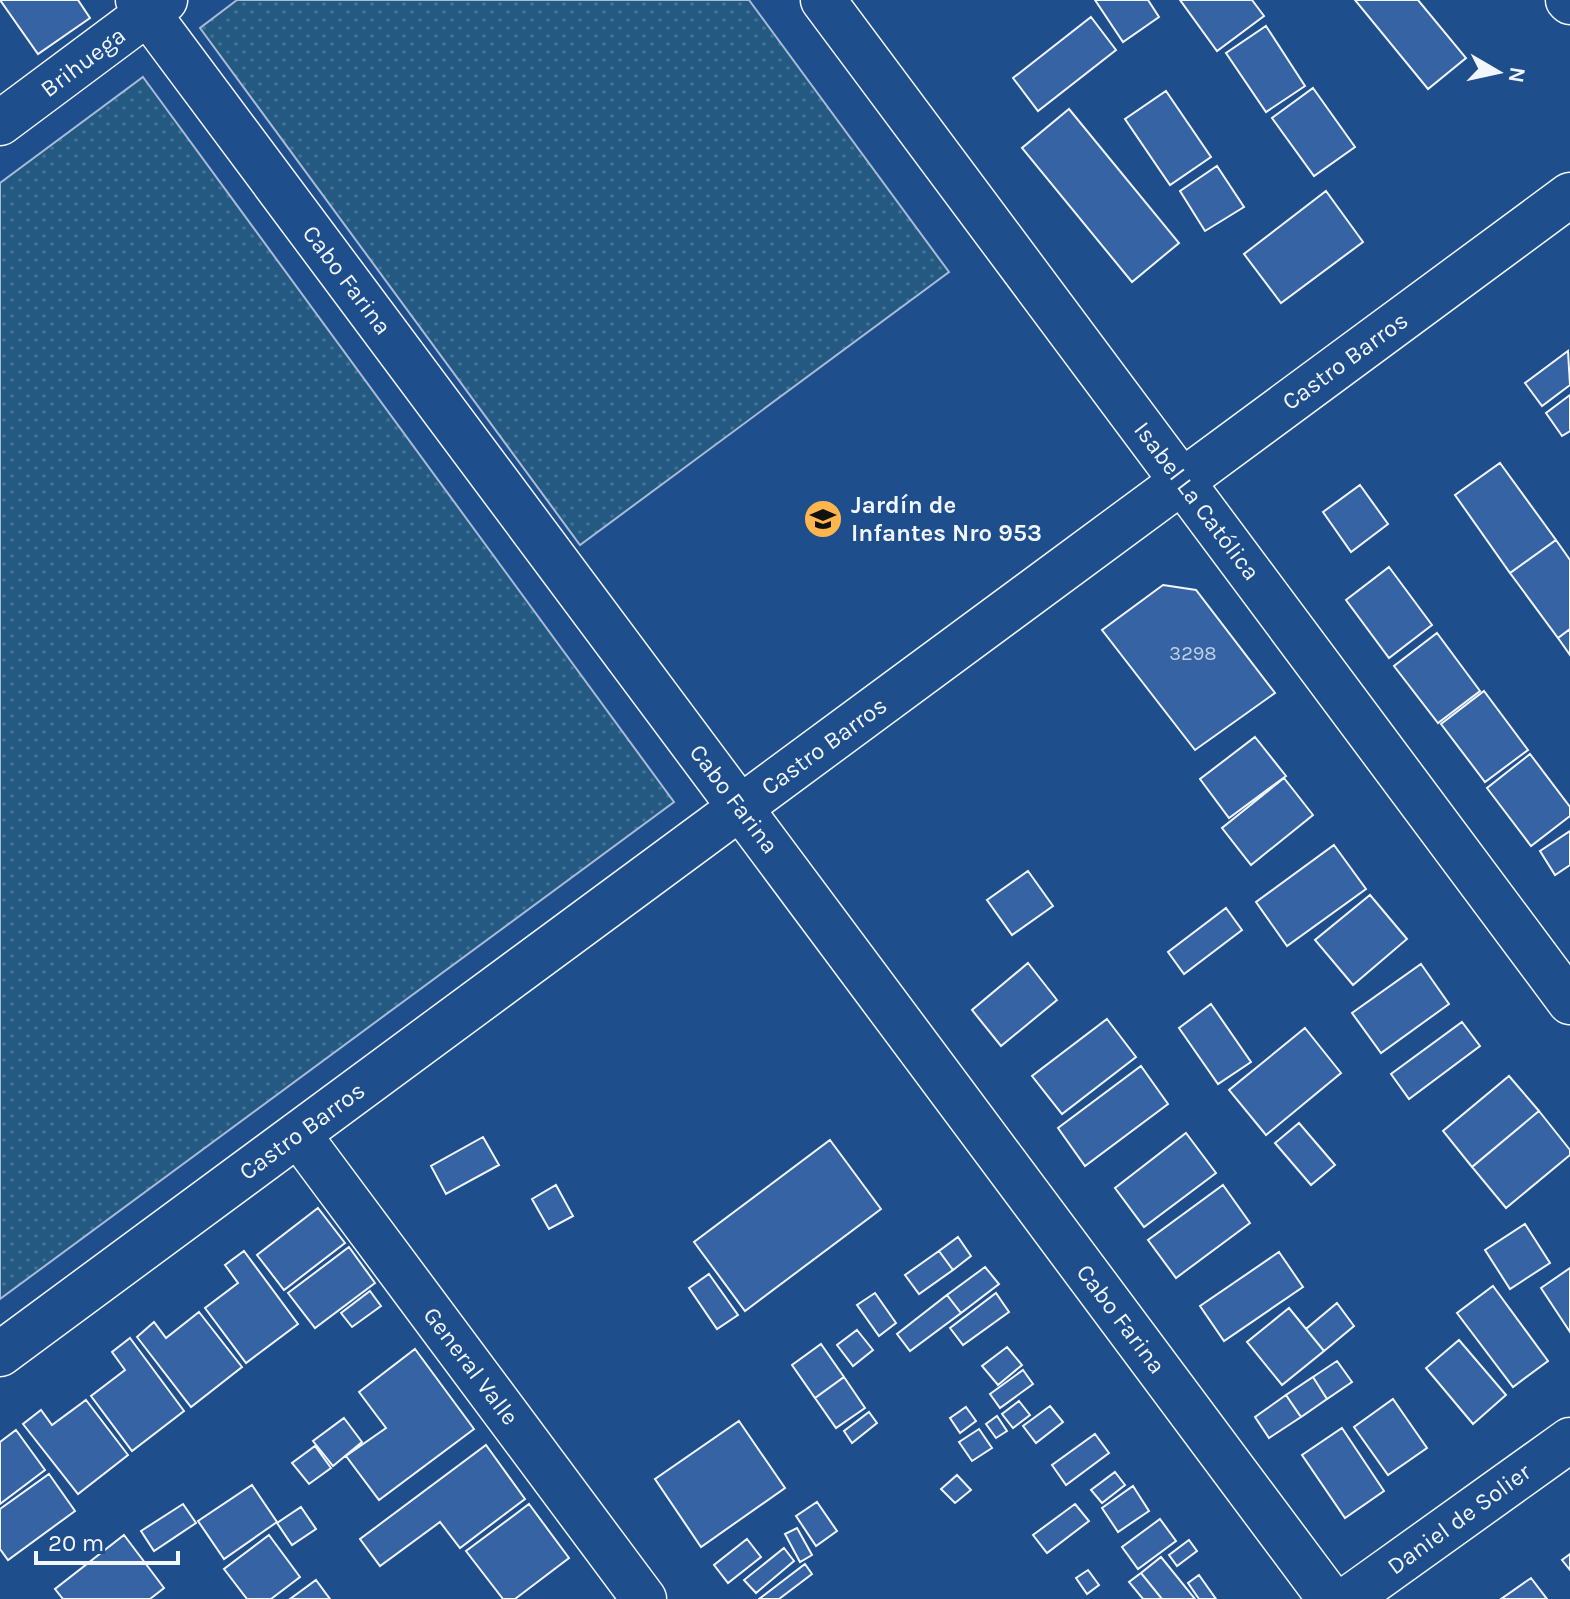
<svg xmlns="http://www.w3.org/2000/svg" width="1570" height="1599" font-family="Karla,sans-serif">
<defs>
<pattern id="park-dots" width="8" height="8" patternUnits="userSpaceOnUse" patternTransform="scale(2)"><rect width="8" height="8" fill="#245a82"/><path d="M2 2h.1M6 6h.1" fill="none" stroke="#447295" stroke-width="1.8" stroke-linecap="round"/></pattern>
</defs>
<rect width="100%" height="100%" fill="#1f4e8c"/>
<!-- park -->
<path fill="url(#park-dots)" stroke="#a8bbd7" stroke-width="2" d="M237,0h512l200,272 -369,273 -380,-517z
M143,77l531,725 -674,497v-1116z"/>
<!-- building -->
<path fill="#3563a3" stroke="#f2f6ff" stroke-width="2" d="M0,0h78l12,18 -52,36z
M1095,0h53l11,17 -36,25z
M1180,0h72l12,16 -47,35z
M1355,0h63l48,58 -38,31z
M1091,17l25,33 -78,61 -25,-33z
M1266,26l39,60 -39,26 -40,-59z
M1313,88l42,59 -41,29 -42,-58z
M1166,91l45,66 -41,28 -45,-66z
M1069,109l110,134 -47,39 -110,-134z
M1217,166l27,41 -39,24 -25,-40z
M1326,191l37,51 -82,61 -37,-49z
M1568,351l2,34 -28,21 -17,-23z
M1570,395v36l-8,5 -16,-23z
M1500,463l56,77 -46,33 -55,-78z
M1360,485l28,39 -37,28 -28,-40z
M1556,540l14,20v69l-12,9 -48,-65z
M1389,567l43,58 -43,33 -43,-58z
M1163,585l33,5 79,103 -80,57 -93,-120z
M1570,629v26l-12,-17z
M1437,633l43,58 -42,32 -44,-57z
M1484,691l44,59 -43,32 -44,-58z
M1255,737l31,39 -57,42 -29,-39z
M1530,754l40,53v9l-39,30 -44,-58z
M1284,778l29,37 -62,50 -29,-37z
M1570,831v34l-15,10 -15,-24z
M1334,845l32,44 -79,57 -31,-44z
M1028,871l25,35 -41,29 -25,-35z
M1370,895l37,44 -54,46 -38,-45z
M1226,908l16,22 -58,44 -16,-22z
M1028,963l29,37 -56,46 -29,-36z
M1421,964l28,40 -68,49 -29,-40z
M1211,1004l40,58 -33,22 -39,-56z
M1107,1019l29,38 -74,57 -30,-38z
M1462,1022l18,24 -71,53 -18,-25z
M1305,1028l36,45 -75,62 -37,-45z
M1141,1066l27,38 -83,62 -27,-38z
M1509,1076l30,35 -67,56 -29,-36z
M1539,1111l31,39v5l-64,53 -34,-41z
M1299,1123l36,42 -24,20 -36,-42z
M1186,1133l30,40 -72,54 -29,-39z
M483,1137l16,28 -53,29 -15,-28z
M830,1140l51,69 -136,102 -51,-69z
M556,1185l17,31 -24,13 -17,-30z
M1223,1185l27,38 -74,55 -28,-38z
M318,1208l27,35 -61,47 -27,-35z
M1525,1224l25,39 -40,26 -25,-39z
M958,1237l13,19 -18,14 -14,-19z
M349,1247l26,36 -60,45 -27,-35z
M244,1251l54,73 -52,39 -41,-55 33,-25 -13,-18z
M939,1251l14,19 -34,24 -14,-19z
M1279,1252l24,35 -79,54 -24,-35z
M985,1267l14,17 -38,29 -14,-18z
M1570,1268v64l-29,-44z
M709,1274l29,41 -21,14 -28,-41z
M1493,1286l55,75 -35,26 -56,-74z
M370,1291l11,15 -29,21 -11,-14z
M875,1293l21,30 -17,13 -22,-31z
M996,1293l13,19 -46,33 -13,-17z
M947,1295l14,18 -51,38 -13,-17z
M1337,1303l17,23 -30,25 -18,-22z
M1289,1308l35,43 -42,34 -35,-43z
M199,1312l43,55 -51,40 -54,-70 17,-15 12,16z
M857,1330l16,20 -20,16 -16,-21z
M130,1338l54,73 -52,40 -41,-55 34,-26 -13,-18z
M1459,1340l47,55 -33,29 -47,-56z
M821,1344l23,33 -29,21 -23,-33z
M1007,1347l15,18 -24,20 -16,-19z
M415,1349l59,80 -95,71 -33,-44 40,-28 -27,-36z
M1337,1361l15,21 -25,17 -14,-22z
M1023,1370l10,14 -33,24 -10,-14z
M844,1377l21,31 -29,20 -21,-30z
M1313,1377l14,22 -26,18 -15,-22z
M1286,1395l15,22 -32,21 -14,-21z
M1393,1399l34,49 -39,27 -34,-48z
M86,1400l42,55 -50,39 -55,-70 18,-14 11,15z
M1019,1401l11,14 -17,13 -11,-14z
M1050,1406l13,16 -27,21 -13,-17z
M966,1407l10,14 -16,12 -10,-15z
M869,1412l8,11 -25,20 -8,-12z
M997,1416l10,15 -11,7 -10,-14z
M344,1418l18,24 -29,24 -20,-25z
M739,1421l46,67 -84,59 -46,-68z
M1342,1428l42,63 -39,27 -43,-63z
M979,1429l13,19 -20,13 -13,-19z
M16,1430l29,40 -45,34v-62z
M1095,1434l14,19 -43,32 -14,-20z
M486,1445l39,54 -65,49 -20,-26 -60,44 -20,-27z
M315,1446l16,22 -22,16 -17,-21z
M1115,1472l10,13 -23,18 -11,-13z
M49,1474l26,37 -67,49 -8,-11v-40z
M957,1475l14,15 -16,13 -14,-14z
M252,1485l25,37 -53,37 -26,-38z
M1133,1486l16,25 -31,21 -16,-24z
M817,1502l20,29 -21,15 -20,-30z
M183,1504l13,19 -42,28 -13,-20z
M529,1504l40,54 -54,41h-12l-37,-48z
M1075,1504l14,17 -42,32 -14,-18z
M301,1507l15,22 -24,16 -15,-22z
M1160,1519l16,22 -38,28 -16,-22z
M797,1528l15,27 -12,7 -15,-28z
M124,1535l40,53 -14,11h-87l-8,-10z
M269,1535l31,42 -29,22h-24l-23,-30z
M747,1539l14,18 -33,26 -14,-18z
M1189,1540l8,11 -20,15 -8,-11z
M784,1548l10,13 -38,32 -12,-13z
M1570,1554v16l-8,-10z
M1161,1557l34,42h-33l-21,-26z
M805,1564l7,10 -33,25h-20z
M1088,1570l11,15 -12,9 -11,-16z
M1141,1573l21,26h-19l-14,-17z
M1199,1575l17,24h-17l-11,-16z
M1531,1578l16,21h-46z
M316,1580l14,19h-40z"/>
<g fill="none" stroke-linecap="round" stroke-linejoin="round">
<defs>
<path id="minor" d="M138,0l1192,1599
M823,0l747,1002
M1568,0l2,2
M0,123l165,-123
M298,1134l346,465
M0,1354l1570,-1159
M1348,1599l222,-159"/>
</defs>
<!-- minor casing -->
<use href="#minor" stroke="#f2f6ff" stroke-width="47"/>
<!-- minor -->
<use href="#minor" stroke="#1f4e8c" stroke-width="44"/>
</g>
<!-- icons -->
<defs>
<symbol id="school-disc" viewBox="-11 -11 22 22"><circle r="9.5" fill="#ffb74d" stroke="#1f4e8c"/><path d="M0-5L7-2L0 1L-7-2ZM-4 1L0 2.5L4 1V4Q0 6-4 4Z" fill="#111"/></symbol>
</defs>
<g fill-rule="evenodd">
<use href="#school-disc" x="801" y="497" width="44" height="44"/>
</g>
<g text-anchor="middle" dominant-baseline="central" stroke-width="6" stroke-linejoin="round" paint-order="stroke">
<!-- number labels -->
<g font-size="20" fill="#c3d1e8">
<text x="1193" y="653">3298</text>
</g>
<!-- street labels -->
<g font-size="24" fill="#f2f6ff" stroke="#1f4e8c">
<text transform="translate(83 62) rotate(-37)">Brihuega</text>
<text transform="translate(347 280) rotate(53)">Cabo Farina</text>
<text transform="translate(1345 361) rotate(-36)">Castro Barros</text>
<text transform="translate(1197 501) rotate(53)">Isabel La Católica</text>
<text transform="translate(824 746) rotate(-36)">Castro Barros</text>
<text transform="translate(734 799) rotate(53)">Cabo Farina</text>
<text transform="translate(302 1131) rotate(-36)">Castro Barros</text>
<text transform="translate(1121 1319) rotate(53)">Cabo Farina</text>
<text transform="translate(471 1366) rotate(53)">General Valle</text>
<text transform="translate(1459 1519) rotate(-36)">Daniel de Solier</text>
</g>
<!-- poi labels -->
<g font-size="24" font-weight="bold" fill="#f2f6ff" stroke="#1f4e8c" text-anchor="start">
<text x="851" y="505">Jardín de<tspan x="851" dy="28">Infantes Nro 953</tspan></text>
</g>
</g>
<!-- north arrow -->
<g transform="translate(1498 72) rotate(99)" stroke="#1f4e8c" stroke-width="6" paint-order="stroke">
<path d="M0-6L14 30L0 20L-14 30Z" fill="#f2f6ff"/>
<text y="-12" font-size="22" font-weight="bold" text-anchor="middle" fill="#f2f6ff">N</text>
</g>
<!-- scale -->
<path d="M36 1551v12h142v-12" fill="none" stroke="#f2f6ff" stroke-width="4"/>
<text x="48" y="1551" font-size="24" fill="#f2f6ff" stroke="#1f4e8c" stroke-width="6" paint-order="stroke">20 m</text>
</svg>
